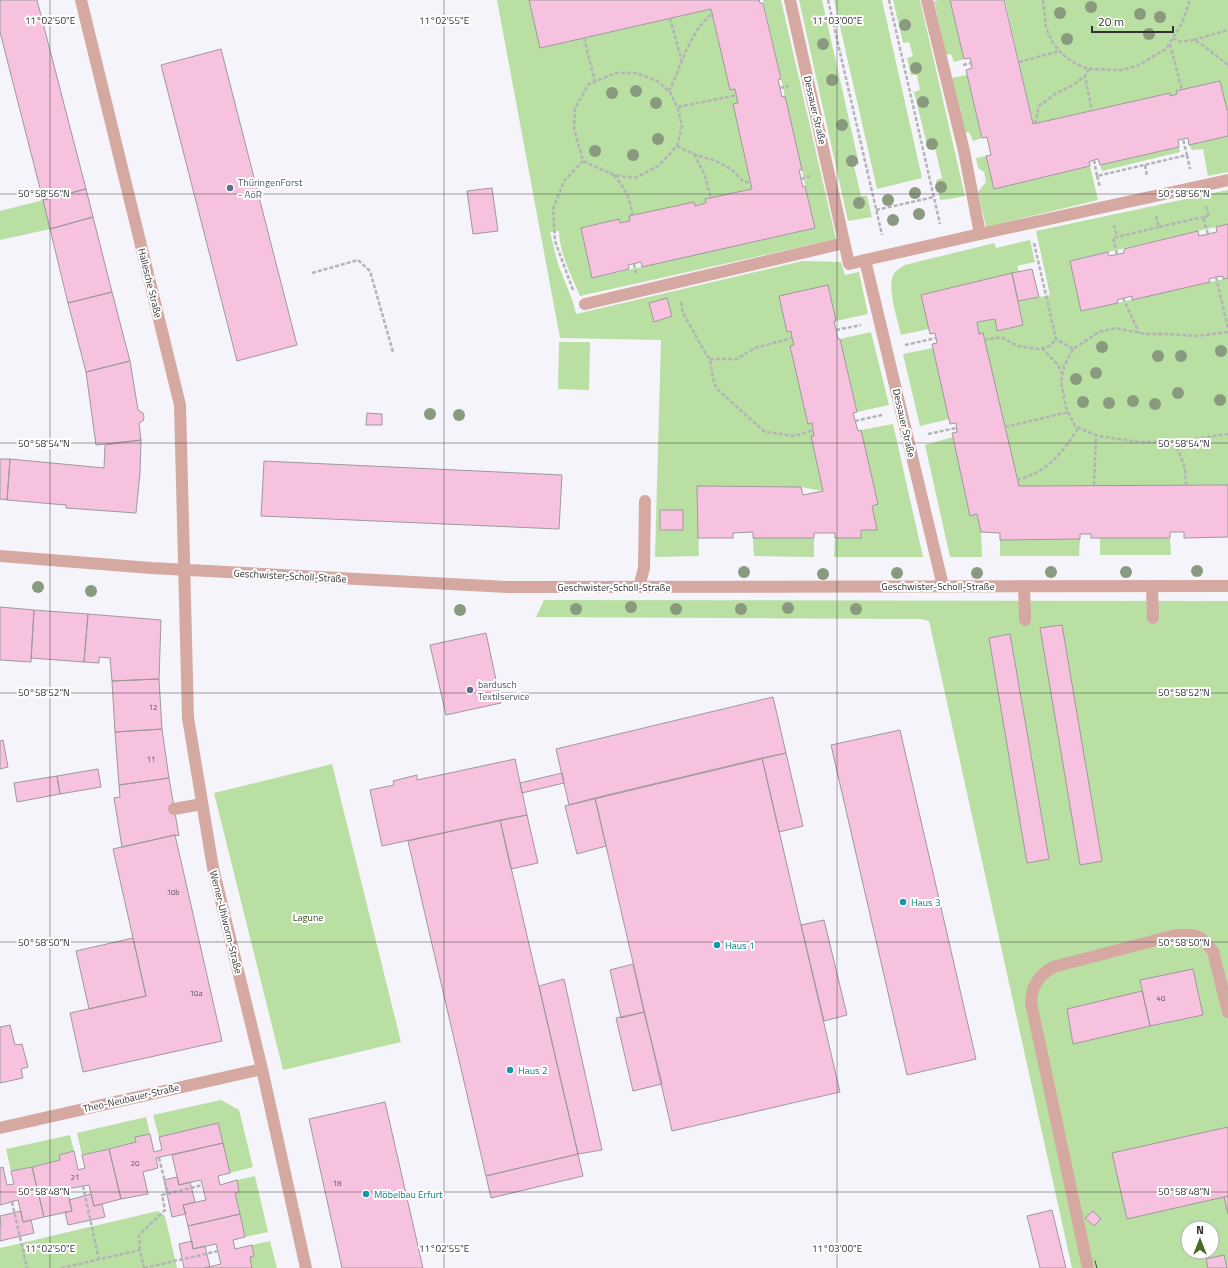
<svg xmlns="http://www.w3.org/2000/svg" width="1228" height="1268" font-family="'Titillium Web',sans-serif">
<rect width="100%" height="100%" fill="#f5f4fa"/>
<!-- green -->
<path fill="#b9dfa3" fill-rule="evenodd" d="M497,0h32l12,48 170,-39 19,81 5,-1 3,14 -5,1 19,85 -46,10v4l-11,3 -1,-4 -64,14v5l-10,2 -1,-4 -38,9 11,50 223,-50 -52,-228h18l55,239 -256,57c-8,-19 -21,-44 -21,-65l-9,1 8,32 15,38 3,12 226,-53 39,1 4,13 14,-3 9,42 -32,7 -8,-36 -49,12 8,35 4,-1 3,14 -4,1 18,78 4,-1 2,13 -3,1 12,54 -22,-4 -104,-1 2,70 -44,1 6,-217 -101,-2z
M799,0h23l37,164 -5,2 7,30h6l5,21 -24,4z
M834,0h48l40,178 -45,11z
M893,0h27l45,196 -15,3 -10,1 -4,-20 6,-2 -7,-30 -7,1 -14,-57 6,-2 -3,-15h-6l-4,-17 6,-2 -4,-14 -6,1z
M939,0h11l14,59 -10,3 -3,-8 -5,1 -12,-54z
M1005,0h223v110h-1l-7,-29 -43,10v3l-7,2 -1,-3 -136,31z
M967,75l15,63 -9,3 -4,-9 -5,1 -13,-55z
M1228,136v36l-20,4 -5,-27 -11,1 -3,-5z
M1179,147l1,5 -78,19 -2,-6z
M986,156l8,33 96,-23 8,34 -112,27 -8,-35 8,-10 -2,-10 -6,-4 -2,-10z
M1228,190v34l-158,37 12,50 146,-33v207l-209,1 -40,-152 -2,-12 18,-3 3,12 25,-6 -5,-24 32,-6 -14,-64z
M43,200l7,29 -50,11v-29z
M1030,240l5,22 -18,4 2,6 -98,23 8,34 -28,6c-3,-15 -16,-51 -6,-63 3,-3 7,-5 10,-7l89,-22 2,5z
M871,332l18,73 -32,7 -17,-73z
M559,342h31l-1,48 -31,-1z
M933,348l16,71 -29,7 -17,-72z
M893,424l30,133h-89l1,-19h26v-8h15l-4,-24 6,-2 -17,-74z
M953,437l17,78 7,-1 4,18 1,25h-32l-25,-112z
M753,538h61v19l-60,-1z
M1100,538h70l1,17h-71z
M1080,539l-1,17h-79v-16z
M544,600l684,1v667h-156l-143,-647 -8,-2 -385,-2zM1188,1228h24v24h-24z
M332,764l69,278 -118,28 -69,-277z
M221,1100l18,10 14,57 -23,6 -12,-49 -59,13 -6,-22z
M146,1117l4,17 -15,3 1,5 -54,13 -5,-22z
M70,1135l4,16 -15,4 1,5 -49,11 -5,-22z
M255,1176l13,56 -23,5 -10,-44 4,-1 -2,-12z
M158,1211l7,5 12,52h-177v-20z
M270,1241l7,27h-25l-2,-11 4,-1 -2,-11z"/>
<!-- building -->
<path fill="#f7c2df" stroke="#9e999c" d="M0,0h37l49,189 -43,11 -43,-168z
M529,0h230l1,3h3l18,76 -3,1 4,17 3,-1 17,74h-3l2,9 2,8 2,-1 10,42 -173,39 -1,-5 -13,3 1,4 -37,9 -11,-50 38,-9 1,4 10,-2 -1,-5 65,-14 1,4 11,-3 -1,-4 47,-10 -19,-85 5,-1 -3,-14 -5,1 -19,-81 -171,39z
M950,0h54l29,124 137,-31v3l7,-2 -1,-3 44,-10 7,29h1v26l-39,9 -1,-7 -10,2 1,7 -79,18 -2,-6 -4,1 -5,2 1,4 -96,23 -8,-33 5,-1 -4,-18 -5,1 -16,-68 6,-2 -2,-10 -6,1z
M221,49l76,296 -60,16 -76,-296z
M492,188l6,43 -25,3 -6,-43z
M86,189l7,28 -43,12 -7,-29z
M93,217l19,75 -44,11 -18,-74z
M1228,224v54l-5,1v-3l-7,1 -7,2 1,3 -78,18v-4l-15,4 1,3 -37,8 -11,-50 38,-9 1,4 15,-3v-4l74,-18 1,5 18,-4 -1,-5z
M1032,269l7,28 -21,4 -6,-28z
M1012,273l11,52 -26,6 -2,-12 -18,3 2,12 4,-1 36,153 209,-1v52l-44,1v-6h-14v6h-79v-4h-11v5l-80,1v-7l-19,-1 -4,-18 -7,2 -18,-83 5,-1 -1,-9 -6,1 -18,-80 5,-1 -2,-10 -5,1 -9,-39z
M828,285l8,36h-2l4,18h2l17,73 -4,1 5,18 3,-1 17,74 -6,2 5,24h-16v8h-26v-5h-21v5h-61v-6l-20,1v5h-35l-1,-52 104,1 2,8 20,-4 -12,-55h3l-2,-13 -4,1 -18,-78 4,-1 -2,-7 -1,-7 -4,1 -8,-36z
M112,292l18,69 -44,11 -18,-69z
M667,298l5,18 -18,6 -5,-19z
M130,361l8,49 5,3 1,4 -1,4 -4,2 2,17 -45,5 -10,-73z
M367,413l15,1v11h-16z
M141,440l-1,33 -4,40 -70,-5v-3l-59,-5 3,-41 94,9 1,-23z
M0,459h10l-3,41 -7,-1z
M264,461l298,14 -3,54 -298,-13z
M660,510h23v20h-23z
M0,607l34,3 -3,52 -31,-2z
M34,610l54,4 -4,48 -53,-4z
M88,614l73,6 -2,59 -47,2 -2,-23 -11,-1v6l-15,-1z
M1062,625l40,236 -22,4 -40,-237z
M486,633l15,70 -55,12 -16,-70z
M1010,634l39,225 -22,4 -38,-225z
M159,679l3,50 -47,3 -3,-51z
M773,697l13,56 -217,52 -13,-56z
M162,729l7,49 -50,7 -4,-53z
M900,730l76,329 -69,16 -76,-330z
M3,740l5,27 -8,2v-28z
M786,753l17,73 -24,6 -17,-74z
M762,758l78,334 -168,39 -77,-333z
M515,759l12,56 -145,31 -12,-56 24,-5 -1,-4 24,-6v5z
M98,769l3,18 -41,7 -3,-18z
M562,773l2,10 -42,10 -2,-10z
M57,776l3,18 -43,8 -3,-19z
M169,778l10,58 -4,-1 -53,12 -8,-49 6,-1 -1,-12z
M595,798l11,48 -29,8 -12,-48z
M527,815l11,48 -27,6 -11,-49z
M500,820l78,334 -92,22 -78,-335z
M175,835l47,206 -139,31 -13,-59 76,-17 -33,-147z
M824,920l23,95 -23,6 -23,-96z
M133,938l13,58 -57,13 -13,-58z
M633,964l11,48 -23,6 -11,-48z
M1193,969l10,46 -53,11 -10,-46z
M564,979l38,171 -24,4 -39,-168z
M1142,991l8,35 -77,18 -6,-35z
M644,1012l18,72 -29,7 -17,-73z
M10,1025l5,20 7,-1 6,23 -7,2 2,9 -23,5v-56z
M385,1102l38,166h-81l-33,-149z
M218,1123l5,20 -67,15 2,10 -15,4 5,22 -27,5 -12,-50 27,-7 -1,-5 15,-3 4,18 8,-2 -3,-13z
M1228,1127v69l-101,23 -15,-66z
M223,1143l7,30 -12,3 2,9 17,-5 2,12 -4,1 5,21 -52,12 -5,-21 23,-5 -5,-20 -22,5 -7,-30z
M109,1149l12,50 -27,7 -5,-21 -22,4 5,22 -28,6 -12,-50 28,-7 -1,-5 15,-4 4,19 7,-2 -3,-13z
M578,1154l5,22 -92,22 -5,-22z
M3,1167l4,18 7,-1 -3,-13 21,-4 12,50 -21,5 -5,-22 -18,5v-37z
M177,1177l2,8 11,-3 5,20 -12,3 3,9 -14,3 -8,-37z
M91,1194l3,12 8,-2 3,13 -37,8 -3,-13 7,-1 -3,-11z
M1228,1196v18l-4,-17z
M1052,1210l14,58h-26l-13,-52z
M21,1211l2,11 8,-2 3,13 -34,8v-14h1l-1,-11z
M1093,1211l8,8 -7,7 -9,-8z
M240,1214l5,23 -12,3 2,9 17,-4 2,11 -4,1 2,11h-48l17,-4 -5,-20 -23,5 -5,-23z
M192,1241l1,8 12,-3 5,21 -6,1h-20l-5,-24z
M1224,1255l3,13h-19l-2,-9z"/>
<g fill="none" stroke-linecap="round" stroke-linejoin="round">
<!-- path -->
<path stroke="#b4b4b8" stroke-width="2.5" stroke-dasharray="4 2" stroke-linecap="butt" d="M828,0l54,235
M889,0l51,224
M1043,0l3,28 7,15 10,12 13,9 13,5 32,1 16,-4 29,-17 16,-26 8,-23
M670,18l12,44
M584,38l11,44
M1173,38l8,4 12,-2 7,3 28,22
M1194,40l34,-10
M1170,44l12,46
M1019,62l41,-11
M963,65l8,-2
M1089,69l-4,7 7,35
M780,88l9,-2
M669,91c13,-26 20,-59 43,-77
M678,107l59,-12
M1035,124l4,-18 16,-12 18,-9 12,-9
M677,146l19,9 20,6 15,8 12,12 8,2
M694,154l10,19 7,25
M1187,155l3,14
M1094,160l3,16 90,-21 -4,-16
M1145,165l2,11
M614,175c12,15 15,21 19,41
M1097,176l3,11
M801,179l9,-3
M1206,206l3,10 -6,1 5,17
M876,210l58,-13
M1156,216l3,11 44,-10
M1114,225l3,11
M1034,243l22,96 17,10
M1117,254l-4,-16 46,-11
M634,264l2,9
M312,273l46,-13 12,11 23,81
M1216,277l12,52
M573,290l-18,-49 -2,-32 11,-28 19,-20 -9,-33 1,-20 14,-24 27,-11h20l21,8 13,11 8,17 4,17 -5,20 -19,20 -23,12 -21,-3 -31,-14
M1123,298l16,35
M681,302l2,11 23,41 4,5 3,19 3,10 49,44 30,4 18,-6
M836,330l25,-5
M1228,332l-31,4 -30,-2h-22l-29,-6 -17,4 -26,17 -9,17 -3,16 5,25 9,19 23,10 42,6h33l55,-8
M984,340l17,-3 16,9 22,3 11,-3 6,-7
M905,345l31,-7
M1042,348l16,17 4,9
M710,359h27l18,-11 37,-10
M855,421l27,-6
M1005,427l63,-15
M928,434l28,-6
M1173,442l6,10 6,16 1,17
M1017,480c30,-8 46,-27 61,-52
M1094,485l2,-49
M159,1158l9,36
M83,1186l16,74
M12,1202l15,66
M140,1250l-1,-15 26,-25 -3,-15 41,-10
M61,1268l79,-18 4,18
M144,1268l74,-17"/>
<!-- lane -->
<path stroke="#d5a9a2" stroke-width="12" d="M790,0l59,264 16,-4
M927,0l37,151 16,83 248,-54
M585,304l259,-61
M1024,586l1,34
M1152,586l1,32
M639,587l5,-19 1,-67
M174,809l28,-5
M1088,1268l-57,-265c0,-16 8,-28 22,-36l123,-32h16l9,3 12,13 15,61"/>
<!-- street -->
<path stroke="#d5a9a2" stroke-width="12" d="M81,0l99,405 8,313 25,150 49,201 44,199
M0,556l151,12 356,19 721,-1
M943,586l-78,-326 115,-26
M0,1128l262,-59"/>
<!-- tram -->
<path stroke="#464648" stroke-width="1" d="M1095,1261l2,7"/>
</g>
<!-- trees -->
<g fill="#899a7f">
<circle cx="1091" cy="7" r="6"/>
<circle cx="1060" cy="13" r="6"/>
<circle cx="1140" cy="14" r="6"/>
<circle cx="1160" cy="17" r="6"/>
<circle cx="905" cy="25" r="6"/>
<circle cx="1149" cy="34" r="6"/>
<circle cx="1067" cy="39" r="6"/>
<circle cx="823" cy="44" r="6"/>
<circle cx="916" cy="68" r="6"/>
<circle cx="832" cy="80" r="6"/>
<circle cx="636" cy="91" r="6"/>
<circle cx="612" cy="93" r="6"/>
<circle cx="923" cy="102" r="6"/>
<circle cx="656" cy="103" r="6"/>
<circle cx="842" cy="125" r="6"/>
<circle cx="658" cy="139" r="6"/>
<circle cx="932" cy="144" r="6"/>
<circle cx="595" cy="151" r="6"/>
<circle cx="633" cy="155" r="6"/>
<circle cx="852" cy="161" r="6"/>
<circle cx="941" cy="187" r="6"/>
<circle cx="915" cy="193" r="6"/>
<circle cx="888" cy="200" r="6"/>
<circle cx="859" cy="203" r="6"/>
<circle cx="919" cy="214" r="6"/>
<circle cx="893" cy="220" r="6"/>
<circle cx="1102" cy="347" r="6"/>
<circle cx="1221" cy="351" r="6"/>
<circle cx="1158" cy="356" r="6"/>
<circle cx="1181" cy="356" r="6"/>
<circle cx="1096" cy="373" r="6"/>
<circle cx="1076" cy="379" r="6"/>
<circle cx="1178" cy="393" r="6"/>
<circle cx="1220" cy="400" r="6"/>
<circle cx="1133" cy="401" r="6"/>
<circle cx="1083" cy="402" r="6"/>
<circle cx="1109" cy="403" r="6"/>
<circle cx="1155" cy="404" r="6"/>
<circle cx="430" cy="414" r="6"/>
<circle cx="459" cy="415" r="6"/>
<circle cx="1197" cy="571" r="6"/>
<circle cx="744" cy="572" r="6"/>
<circle cx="1051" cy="572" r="6"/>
<circle cx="1126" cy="572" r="6"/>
<circle cx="897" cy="573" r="6"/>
<circle cx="977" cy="573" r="6"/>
<circle cx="823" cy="574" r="6"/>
<circle cx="38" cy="587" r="6"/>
<circle cx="91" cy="591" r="6"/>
<circle cx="631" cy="607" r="6"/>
<circle cx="788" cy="608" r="6"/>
<circle cx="576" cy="609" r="6"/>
<circle cx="676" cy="609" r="6"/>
<circle cx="741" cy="609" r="6"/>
<circle cx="856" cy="609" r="6"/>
<circle cx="460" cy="610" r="6"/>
</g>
<!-- ticks -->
<path fill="none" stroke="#323234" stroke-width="1" stroke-opacity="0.45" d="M50,0v1268M444,0v1268M837,0v1268M0,194h1228M0,443h1228M0,693h1228M0,942h1228M0,1192h1228"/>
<!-- markers -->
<g fill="#5c6f8a" stroke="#fff" stroke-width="1.5">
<circle cx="230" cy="188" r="4"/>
<circle cx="470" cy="690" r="4"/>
</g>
<g fill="#0f9aa8" stroke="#fff" stroke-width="1.5">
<circle cx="903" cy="902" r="4"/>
<circle cx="717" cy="945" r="4"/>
<circle cx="510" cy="1070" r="4"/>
<circle cx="366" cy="1194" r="4"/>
</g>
<g text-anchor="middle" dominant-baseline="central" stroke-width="4" stroke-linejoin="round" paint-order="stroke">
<!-- number labels -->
<g font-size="8" fill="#63565f">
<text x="153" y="707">12</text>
<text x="151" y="759">11</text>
<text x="173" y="892">10b</text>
<text x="196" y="993">10a</text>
<text x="1161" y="998">40</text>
<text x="135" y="1163">20</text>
<text x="75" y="1177">21</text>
<text x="337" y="1183">18</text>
</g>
<!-- street labels -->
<g font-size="10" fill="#323234" stroke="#fff">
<text transform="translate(815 110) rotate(77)">Dessauer Straße</text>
<text transform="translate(150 283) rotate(76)">Hallesche Straße</text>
<text transform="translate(904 423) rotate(77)">Dessauer Straße</text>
<text transform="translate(290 576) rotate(3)">Geschwister-Scholl-Straße</text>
<text x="938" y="586">Geschwister-Scholl-Straße</text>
<text x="614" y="587">Geschwister-Scholl-Straße</text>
<text transform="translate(226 922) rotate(76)">Werner-Uhlworm-Straße</text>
<text transform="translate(131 1098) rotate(-13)">Theo-Neubauer-Straße</text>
</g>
<!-- service labels -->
<g font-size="10" fill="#4e5e75" stroke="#fff" text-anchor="start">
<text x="238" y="182">ThüringenForst<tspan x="238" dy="12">- AöR</tspan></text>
<text x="478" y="684">bardusch<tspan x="478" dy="12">Textilservice</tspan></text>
</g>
<!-- culture labels -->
<g font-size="10" fill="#0d838f" stroke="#fff" text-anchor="start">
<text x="911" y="902">Haus 3</text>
<text x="725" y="945">Haus 1</text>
<text x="518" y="1070">Haus 2</text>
<text x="374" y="1194">Möbelbau Erfurt</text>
</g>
<!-- park labels -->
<g font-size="10" fill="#31501a" stroke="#fff">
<text x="308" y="917">Lagune</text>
</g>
</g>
<g font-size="10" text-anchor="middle" fill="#323234" stroke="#fff" stroke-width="4" stroke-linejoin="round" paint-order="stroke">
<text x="50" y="24">11°02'50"E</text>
<text x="444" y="24">11°02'55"E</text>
<text x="837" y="24">11°03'00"E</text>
<text x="44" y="197">50°58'56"N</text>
<text x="1184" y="197">50°58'56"N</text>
<text x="44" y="447">50°58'54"N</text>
<text x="1184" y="447">50°58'54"N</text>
<text x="44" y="696">50°58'52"N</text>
<text x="1184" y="696">50°58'52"N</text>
<text x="44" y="946">50°58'50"N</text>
<text x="1184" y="946">50°58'50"N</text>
<text x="44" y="1195">50°58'48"N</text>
<text x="1184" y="1195">50°58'48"N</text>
<text x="50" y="1252">11°02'50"E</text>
<text x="444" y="1252">11°02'55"E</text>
<text x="837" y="1252">11°03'00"E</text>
</g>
<!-- north arrow -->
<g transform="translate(1200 1240)"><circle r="19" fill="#ffffff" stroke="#adadae"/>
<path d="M0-3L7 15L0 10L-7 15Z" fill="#476c26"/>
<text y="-6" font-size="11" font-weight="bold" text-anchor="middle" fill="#323234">N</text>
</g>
<!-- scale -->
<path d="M1092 26v6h81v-6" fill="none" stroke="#323234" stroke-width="2"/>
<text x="1098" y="26" font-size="12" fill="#323234" stroke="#ffffff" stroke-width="3" paint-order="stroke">20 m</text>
</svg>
